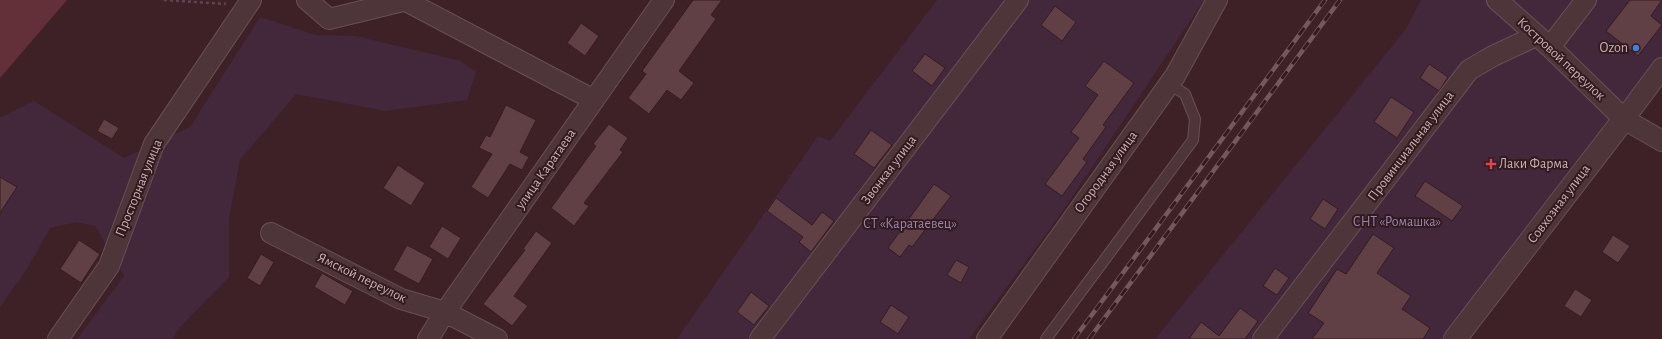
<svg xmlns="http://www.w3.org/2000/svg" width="1662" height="339" font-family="'Alegreya Sans',sans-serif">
<rect width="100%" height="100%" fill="#3e2126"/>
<!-- green -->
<path fill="#43273b" d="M937,0h267l-142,212 -93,127h-292l141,-203 12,5z
M1421,0h241v61l-212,278h-295l251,-310z
M260,17l56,18 40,1 105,25 15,11 -9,28 -82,11 -89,-17 -56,66 -11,59v58l-48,49 -9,13h-95l47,-63 -29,-50 -19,-4 -26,6 -23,41 -27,38v-189l34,-17 90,57 66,-31z"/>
<!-- water -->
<path fill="#632f38" d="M0,0h67l-67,78z"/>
<!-- building -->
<path fill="#603f45" stroke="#351c20" d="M693,0h29l-11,15 5,4 -37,52 15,12 -13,17 -14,-10 -18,24 -21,-16 18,-24 -4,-3z
M1630,0h32l-11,16 11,9 -24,31 -32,-25z
M1055,6l21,16 -14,19 -21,-16z
M581,23l18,13 -14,20 -18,-13z
M925,54l20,14 -13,18 -20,-15z
M1104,61l30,22 -31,42 3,2 -23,32 4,3 -25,34 -17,-12 34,-46 -8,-6 27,-37 -13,-9z
M1429,64l19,13 -9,14 -19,-13z
M1391,97l23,15 -17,26 -23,-16z
M506,105l30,15 -16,32 9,5 -7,13 -12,-6 -22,34 -17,-11 21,-33 -13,-6 7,-13 4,2z
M104,119l15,9 -7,11 -15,-8z
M609,124l19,14 -8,12 3,2 -39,51 5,3 -15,20 -23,-18 45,-62 -3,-2z
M871,130l21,15 -18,23 -20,-14z
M398,165l27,18 -14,23 -28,-18z
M0,177l17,10 -17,26z
M1425,181l38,25 -11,15 -37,-25z
M934,184l17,12 -39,51 -3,-2 -9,12 -12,-9z
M776,198l36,27 10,-13 12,9 -23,31 -12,-10 4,-5 -36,-26z
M1323,199l15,10 -13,20 -15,-10z
M442,226l19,12 -13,21 -19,-12z
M536,231l16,12 -38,53 14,10 -16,20 -29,-22 42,-54 -2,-1z
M1373,234l21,14 -17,25 34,23 -9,13 28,19 -7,11h-111l12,-16 -16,-10 29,-44 9,5z
M1613,235l17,11 -12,17 -16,-11z
M79,240l21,14 -19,29 -21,-14z
M407,245l26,14 -14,25 -26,-14z
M261,254l13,8 -14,24 -13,-8z
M956,260l13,7 -8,16 -14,-8z
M1275,268l14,10 -12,17 -14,-9z
M322,273l31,18 -8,14 -31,-18z
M1575,289l17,11 -11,17 -17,-11z
M751,292l18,14 -15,19 -17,-13z
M891,305l18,12 -11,17 -18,-12z
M1240,308l18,13 -13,18h-56l12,-17 18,14z"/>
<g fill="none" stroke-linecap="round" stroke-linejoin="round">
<defs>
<path id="service" d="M1046,339l147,-199 2,-21 -10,-25 -16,-10"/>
<path id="minor" d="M307,0l22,19 78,-19
M1497,0l53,47 74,72 38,22
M406,1l188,99
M1550,47l36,-47
M1624,119l38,-51
M271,233l130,66 44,13 52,27
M58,339l51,-73 45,-122 97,-144
M428,339l17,-27 219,-312
M760,339l258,-339
M987,339l188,-263 42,-76
M1263,339l206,-269 24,-14 43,-20"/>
<path id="tertiary" d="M1455,339l169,-220"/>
</defs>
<!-- service casing -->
<use href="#service" stroke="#695054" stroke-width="12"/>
<!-- minor casing -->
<use href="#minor" stroke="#695054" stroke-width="22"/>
<!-- tertiary casing -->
<use href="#tertiary" stroke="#695054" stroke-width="24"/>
<!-- path -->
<path stroke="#5e4354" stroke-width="2.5" stroke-dasharray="3 3" stroke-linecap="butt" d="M164,0l62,4"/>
<!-- service -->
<use href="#service" stroke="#4e3539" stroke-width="10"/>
<!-- minor -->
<use href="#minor" stroke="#4e3539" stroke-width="20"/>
<!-- tertiary -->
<use href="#tertiary" stroke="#4e3539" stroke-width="22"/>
<defs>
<path id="rail" d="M1074,339l251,-339
M1089,339l251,-339"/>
</defs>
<!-- rail casing -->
<use href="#rail" stroke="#75575c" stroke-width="4.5"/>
<!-- rail -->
<use href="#rail" stroke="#331a1e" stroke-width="3" stroke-dasharray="9" stroke-linecap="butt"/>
</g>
<!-- markers -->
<circle fill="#3f7fe0" stroke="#331a1e" stroke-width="1.5" cx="1636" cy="48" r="4"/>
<path fill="#e0444e" stroke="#331a1e" stroke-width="1.5" d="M1489 158h4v4h4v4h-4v4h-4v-4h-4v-4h4z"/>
<g text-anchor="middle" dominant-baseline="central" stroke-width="4" stroke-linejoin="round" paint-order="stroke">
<!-- poi labels -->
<g font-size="14" fill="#c9b0b4" stroke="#331a1e" text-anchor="end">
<text x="1628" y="48">Ozon</text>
<text x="1499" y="164" text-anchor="start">Лаки Фарма</text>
</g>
<!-- street labels -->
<g font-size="14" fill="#c9b0b4" stroke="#331a1e">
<text transform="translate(1561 59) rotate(43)">Костровой переулок</text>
<text transform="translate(1411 146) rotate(-53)">Провинциальная улица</text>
<text transform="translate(546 169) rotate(-55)">улица Каратаева</text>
<text transform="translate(889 170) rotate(-53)">Звонкая улица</text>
<text transform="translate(1106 172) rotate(-54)">Огородная улица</text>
<text transform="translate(139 188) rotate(-68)">Просторная улица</text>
<text transform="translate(1559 204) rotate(-53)">Совхозная улица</text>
<text transform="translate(362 278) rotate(26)">Ямской переулок</text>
</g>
<!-- park labels -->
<g font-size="14" fill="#9984b1" stroke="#331a1e">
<text x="1397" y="222">СНТ «Ромашка»</text>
<text x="910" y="224">СТ «Каратаевец»</text>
</g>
</g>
</svg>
